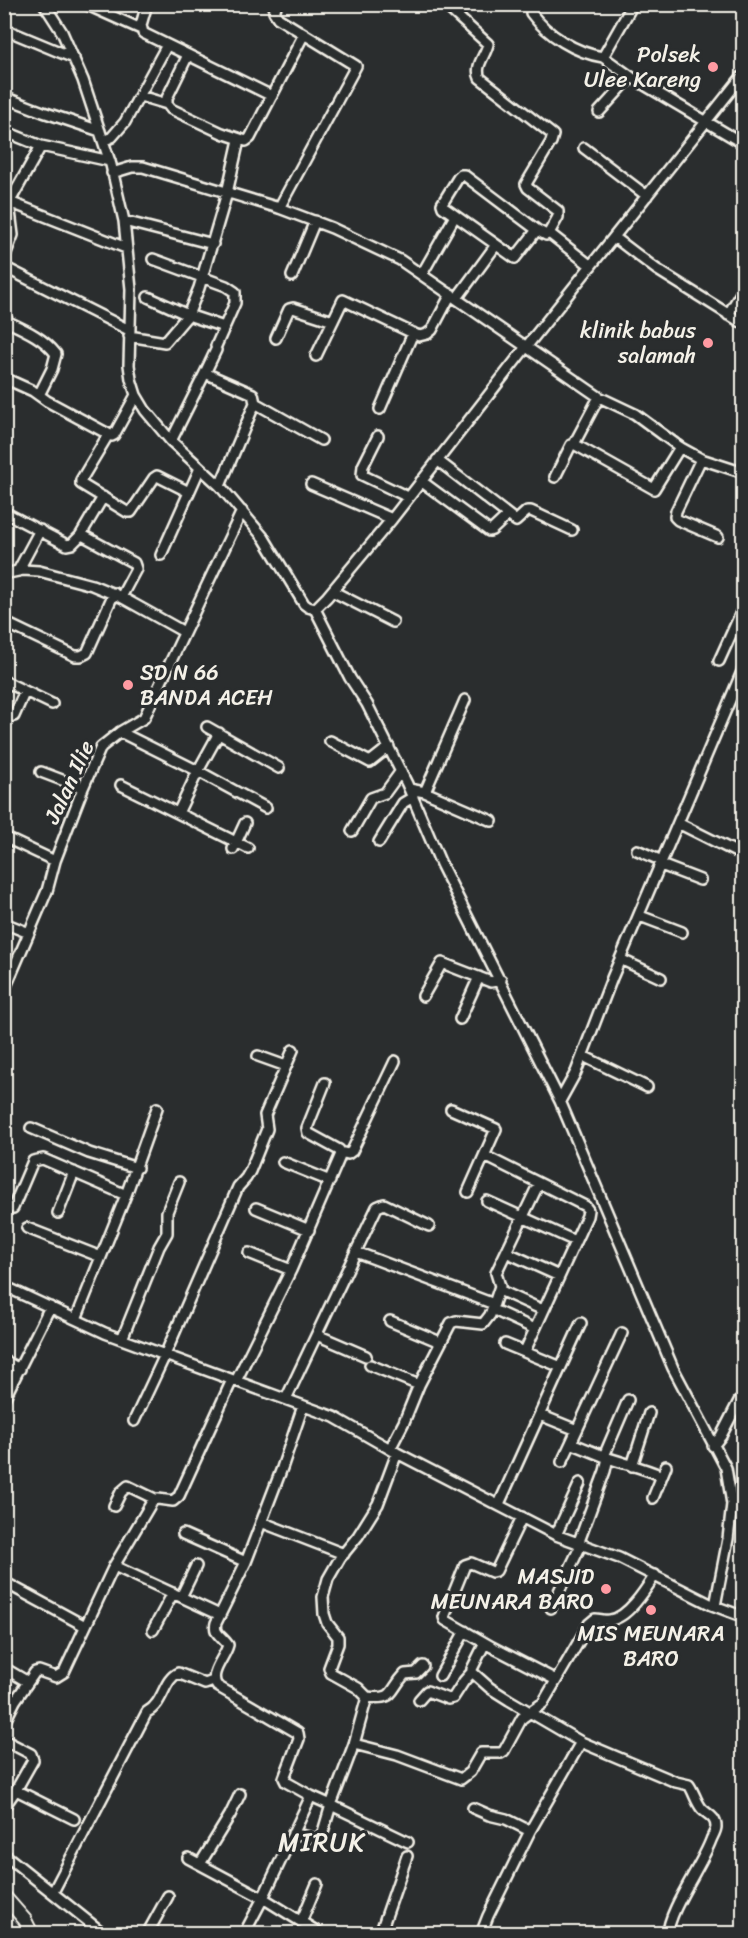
<svg xmlns="http://www.w3.org/2000/svg" width="748" height="1938" font-family="Sriracha,sans-serif">
<rect width="100%" height="100%" fill="#2a2d2e"/>
<filter id="ink" filterUnits="userSpaceOnUse"><feTurbulence type="fractalNoise" baseFrequency=".0167" numOctaves="2"/><feDisplacementMap in="SourceGraphic" scale="12" xChannelSelector="R" yChannelSelector="G"/><feConvolveMatrix kernelMatrix="1 2 1 2 8 2 1 2 1" color-interpolation-filters="sRGB"/></filter>
<g filter="url(#ink)">
<g fill="none" stroke-linecap="round" stroke-linejoin="round">
<defs>
<path id="street" d="M44,4l18,28 21,48 28,85 13,56 7,68 -2,76 2,14 5,16 9,15 26,31 49,45 44,52 40,66 4,3 7,2 12,-12 65,-78 134,-172 218,-273
M85,4l56,25
M147,4l-6,21 2,8 129,63
M277,4l-3,8 4,6 78,48 -77,142
M444,4l44,40c-2,11 -14,22 -8,34l73,57 -2,7 -25,42 2,4 30,23v6l-9,16
M633,4l-30,53 28,20 113,67
M531,13c16,22 45,40 72,44
M4,29l70,29
M140,96l27,8 4,5 51,24 24,8 4,-3 54,-104
M4,97l39,15 57,19
M167,104v-6l21,-43
M599,112l32,-35
M4,131l37,15
M103,141l9,-4 13,-15 42,-77
M584,148l63,48
M112,173l20,-6h11l136,41 53,20 68,32 199,137 36,17 46,34 20,11 43,14
M7,201l119,47
M124,221l89,23
M537,230l-22,28 -72,-51 -1,-3 16,-26 3,-3h3l73,55 9,5 3,-2 42,33
M614,237l42,32 88,55
M4,258l9,-23 -4,-32 32,-57 69,15
M153,259l73,27 9,6v11l-19,43
M4,267l125,63
M422,274l33,-58
M292,276l23,-55
M148,297l40,18 36,12
M457,298l39,-53
M728,315l16,-27
M4,320c19,9 39,17 52,34l-4,15 -13,26
M129,336l36,6 23,-27 11,-27 28,-95 12,-53
M276,338l13,-29 4,-1 40,13
M316,356l27,-56 76,36 8,-2 5,-4 19,-36
M205,373l11,-23
M4,378l29,13 14,10 65,35 2,-1 22,-40
M255,403l66,37
M380,409l33,-76
M108,435l-27,45v4l46,28h4l23,-34 3,-2 32,16
M378,436l-15,30 -1,9 46,22
M171,441l34,-68 48,21 2,9 -35,83
M574,444l25,-47
M701,459l-25,52 -1,6 3,3 40,17
M437,460l79,61 11,-10h4l41,19
M555,477l16,-32 3,-1 80,45 26,-42
M421,481l68,50 3,-1 16,-15
M311,484l81,35
M4,512l63,33 5,-1 8,-8h4l50,27 2,6 -15,28
M80,536l23,-39
M161,555l39,-87
M18,571l22,-41
M4,574l19,-4 16,1 53,14 29,12 63,35
M332,591l61,31
M315,609l35,69 17,26 40,80 34,80 119,237 113,267 53,100 6,36 -4,35 -13,67
M4,622l71,34h6l6,-3 27,-60
M719,661l25,-55
M4,681l48,23
M4,717l10,-1 11,-25
M207,727l72,41
M120,732l78,39 68,37
M330,741l40,21 19,-15
M41,772l42,16
M121,785l127,63
M409,789l16,3 67,29
M425,792l40,-92
M178,813l20,-42 21,-38
M678,823l66,33
M352,831l19,-33 14,-5 16,-22
M4,837l51,24
M379,842l24,-39 10,-6
M233,849l12,-26
M637,850l25,11
M661,865l39,15
M640,916l42,16
M4,923l25,10
M620,959l41,19
M4,991l43,-100 8,-30 28,-73 18,-41 19,-15 24,-14 98,-207
M423,996l19,-33 49,19 10,-2
M460,1019l19,-42
M258,1056l28,10
M583,1056l64,31
M560,1101l16,-29 36,-94 132,-311
M451,1109l45,20 -28,63
M31,1128l58,25 48,15
M340,1152l8,2 4,-3 43,-90
M485,1156l100,50 3,4 -1,6 -62,135
M283,1162l47,19
M487,1201l88,40
M13,1208l20,-47 10,-2 83,36
M256,1208l53,22
M58,1213l16,-41
M27,1228l74,29
M356,1252l138,52
M506,1252l53,24
M249,1253l42,17
M4,1286l101,47 229,84 63,36 159,82 63,23 93,47 32,12
M499,1290l44,20
M498,1312l37,17
M76,1319l50,-124 31,-87
M390,1321l50,21
M317,1335l49,21
M122,1339l37,-92 8,-14v-21l12,-30
M4,1361l16,8
M370,1365l49,20
M561,1367l20,-44
M236,1381l55,-111 50,-116 -2,-4 -31,-17 -1,-5 18,-45
M4,1399l46,-92
M286,1399l91,-192 7,-3 45,22
M303,1406l-21,62 -36,94 -30,61c-3,11 6,13 12,22 -3,13 -20,28 -11,41l81,47 1,6 -15,39 2,4 25,14
M540,1415l37,15 -6,13 37,15 -3,13 -27,73
M134,1421l31,-66 73,-168 8,-9 4,-7 17,-42 -2,-14 28,-65
M577,1430l45,-97
M713,1446l8,-10 18,-35 5,-2
M390,1449l14,-27 15,-37 32,-62 5,-2 27,3 7,-9 10,-29 -4,-13 43,-90
M604,1456l24,-56
M608,1458c18,6 36,10 54,18
M562,1462l9,-19
M632,1466l17,-53
M653,1498l13,-32
M499,1504l62,-137 -56,-23
M114,1506l7,-14 7,-6 27,13
M522,1517l-26,54 -4,1 -21,-9 -6,2 -21,52 1,3 47,27 64,33
M261,1522l83,32
M183,1534l63,28
M556,1535l24,-52
M114,1566l106,49
M4,1582l81,44
M181,1597l15,-31
M551,1608l30,-63
M153,1630l20,-37
M485,1643l-13,26v3l18,16 19,12 72,42 95,40 13,3c5,7 7,17 13,24 6,6 14,8 14,18 0,4 -4,10 -5,13 -9,25 -43,71 -43,94
M4,1668l24,14
M440,1676l25,-45
M367,1697c29,3 21,-5 38,-23l11,-1 7,-7
M419,1700l8,-9 21,8 5,-1 11,-17 8,-9
M4,1723l11,-22 20,-29 4,-1 17,6 8,-5 50,-106 39,-66 5,-1 15,2 6,-5 53,-116
M4,1740l27,14 2,6 -17,30 -12,17
M354,1744l43,11 64,24 9,-7 11,-19h20l3,-2 18,-33 21,-15 46,-79 6,-5c5,0 10,2 15,1 18,-2 36,-31 45,-45
M16,1790l58,29
M473,1808l16,7 17,4 24,12
M293,1833l20,5h6l4,-6 8,-27 77,37
M4,1854l100,80
M188,1858l75,40 58,36
M200,1864l30,-49 10,-21
M53,1892l94,-180c17,-9 16,-32 31,-39l27,11 8,-3
M301,1922l16,-38
M147,1934l21,-38
M244,1934l19,-36 48,-102 20,9 23,-61 13,-47 -9,-9 -27,-15 -2,-5 9,-24v-7l-11,-14 -3,-9 -1,-17 5,-18 12,-21 18,-22 20,-32 19,-51
M380,1934l27,-78
M481,1934l7,-18 42,-85 51,-89"/>
<path id="secondary" d="M4,1896l21,24 7,14"/>
</defs>
<!-- street casing -->
<use href="#street" stroke="#f4f1e8" stroke-width="14"/>
<!-- secondary casing -->
<use href="#secondary" stroke="#f4f1e8" stroke-width="16"/>
<!-- street -->
<use href="#street" stroke="#2a2d2e" stroke-width="9"/>
<!-- secondary -->
<use href="#secondary" stroke="#2a2d2e" stroke-width="12"/>
</g>
</g>
<!-- markers -->
<g fill="#ff9aa2" stroke="#2a2d2e" stroke-width="2">
<circle cx="713" cy="67" r="6"/>
<circle cx="708" cy="343" r="6"/>
<circle cx="128" cy="685" r="6"/>
<circle cx="606" cy="1589" r="6"/>
<circle cx="651" cy="1610" r="6"/>
</g>
<g text-anchor="middle" dominant-baseline="central" stroke-width="6" stroke-linejoin="round" paint-order="stroke">
<!-- poi labels -->
<g font-size="22" fill="#f4f1e8" stroke="#2a2d2e" text-anchor="end">
<text x="701" y="54">Polsek<tspan x="701" dy="25">Ulee Kareng</tspan></text>
<text x="696" y="330">klinik babus<tspan x="696" dy="25">salamah</tspan></text>
<text x="140" y="672" text-anchor="start">SD N 66<tspan x="140" dy="25">BANDA ACEH</tspan></text>
<text x="594" y="1576">MASJID<tspan x="594" dy="25">MEUNARA BARO</tspan></text>
<text x="651" y="1633" text-anchor="middle">MIS MEUNARA<tspan x="651" dy="25">BARO</tspan></text>
</g>
<!-- street labels -->
<g font-size="22" fill="#f4f1e8" stroke="#2a2d2e">
<text transform="translate(69 782) rotate(-65)">Jalan Ilie</text>
</g>
<!-- quarter labels -->
<g font-size="26" letter-spacing="1.5" fill="#f4f1e8" stroke="#2a2d2e">
<text x="322" y="1842">MIRUK</text>
</g>
</g>
<!-- margin -->
<rect width="748" height="1938" fill="none" stroke="#2a2d2e" stroke-width="24"/>
<rect x="12" y="12" width="724" height="1914" fill="none" stroke="#f4f1e8" stroke-width="2" filter="url(#ink)"/>
</svg>
